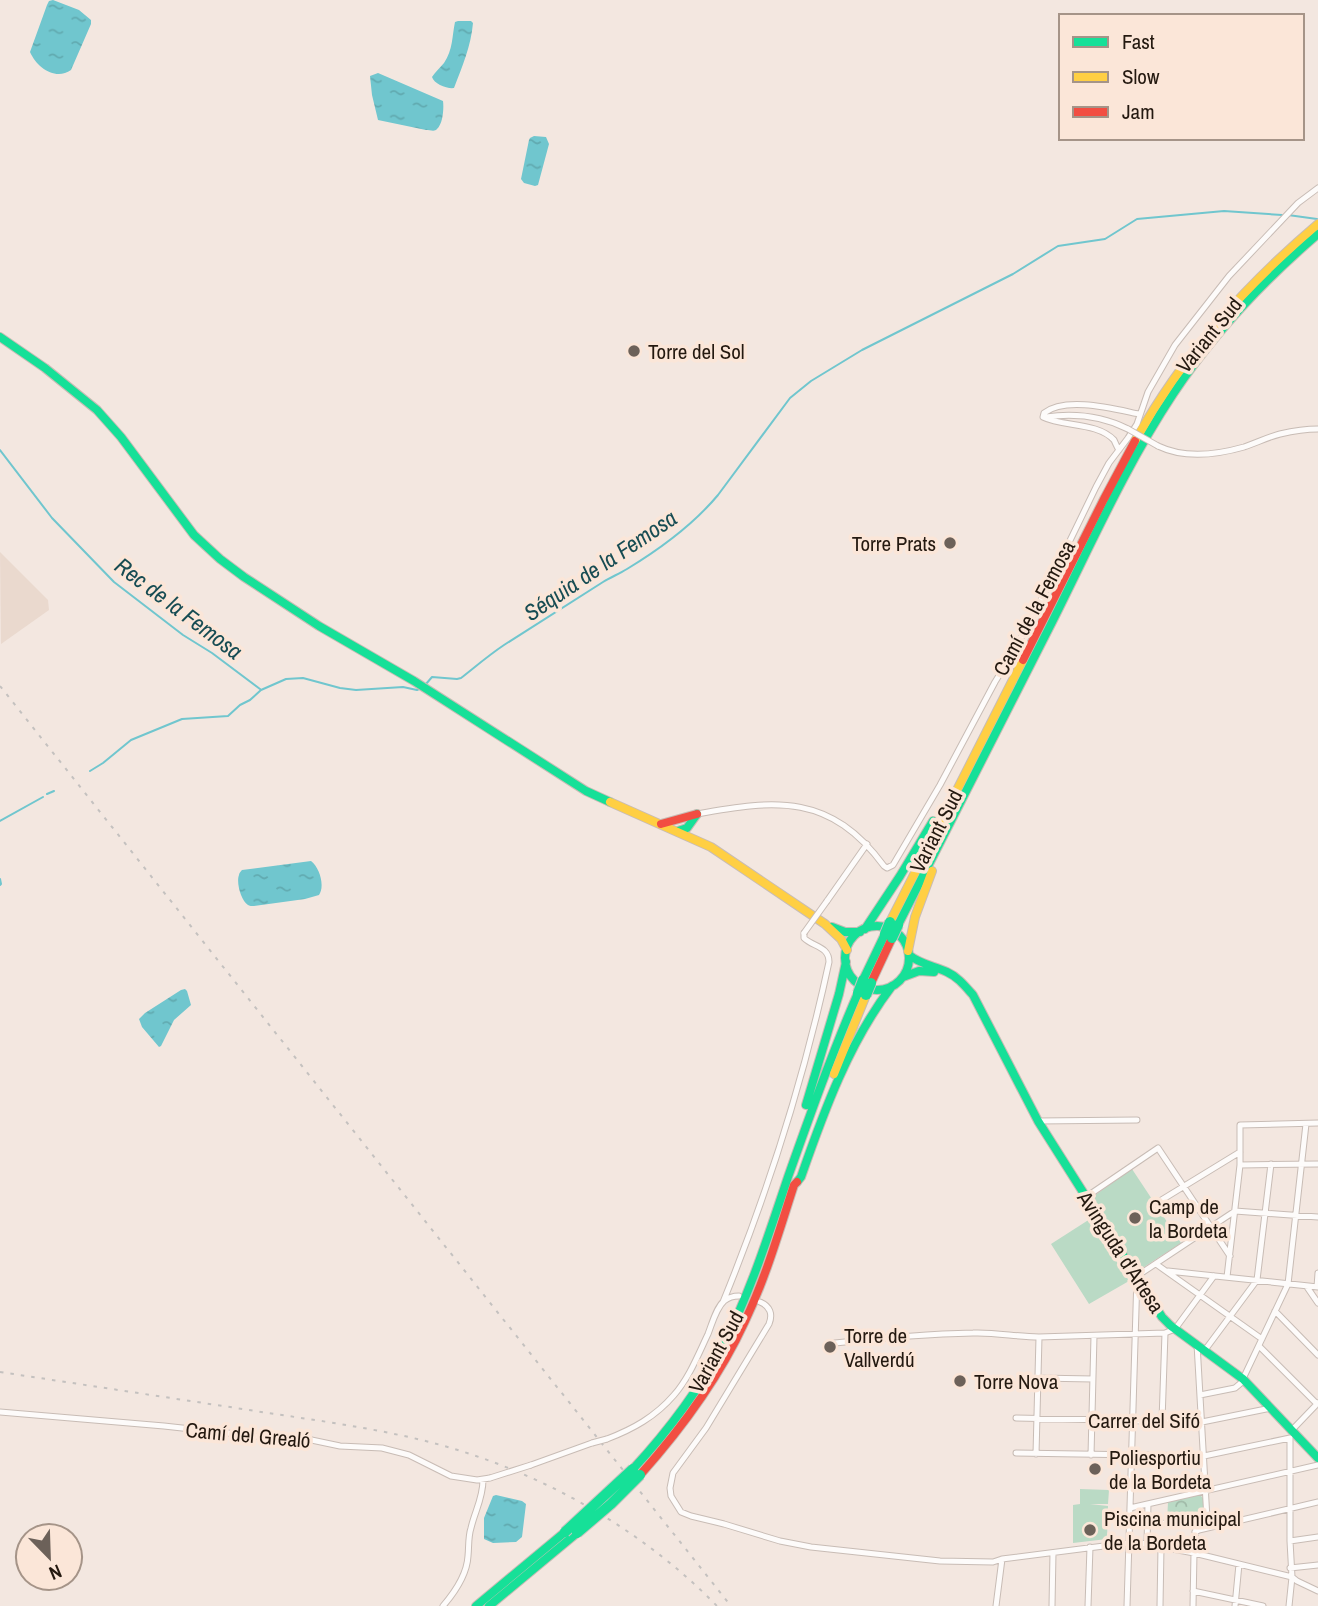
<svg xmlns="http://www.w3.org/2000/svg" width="1318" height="1606" font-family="'Archivo Narrow',sans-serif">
<defs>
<pattern id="park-crowns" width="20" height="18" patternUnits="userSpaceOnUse" patternTransform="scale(1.75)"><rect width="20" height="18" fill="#badac5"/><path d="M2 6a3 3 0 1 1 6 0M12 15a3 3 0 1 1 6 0" fill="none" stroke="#a0baa8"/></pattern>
<pattern id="water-ripples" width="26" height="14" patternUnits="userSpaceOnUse" patternTransform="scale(1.75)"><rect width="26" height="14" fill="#70c6ce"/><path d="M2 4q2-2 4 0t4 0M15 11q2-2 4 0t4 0" fill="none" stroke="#61aab0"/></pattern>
</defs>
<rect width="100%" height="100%" fill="#f3e7e0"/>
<!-- industrial -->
<path fill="#ead9ce" d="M0,552l48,48 1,10 -48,34z"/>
<!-- grass -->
<path fill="#badac5" d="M1132,1169l49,74 -37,24 -10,-2 -43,-67z
M1090,1219l39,62 -40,23 -38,-60z
M1080,1489l29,1 -1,14h-18l18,2 -1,33 -34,4v-38l7,-1z"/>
<!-- park -->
<path fill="url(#park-crowns)" d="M1200,1495l3,3 1,15 -4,8 -5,2 -28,-1 1,-20z"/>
<!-- water -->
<path fill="url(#water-ripples)" d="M53,0l26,10 12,10v4l-20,46c-15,11 -34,-2 -41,-18l17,-47 2,-4z
M458,21h13l2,2c-2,23 -11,44 -19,65 -7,1 -20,-4 -22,-11 3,-5 8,-9 12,-14 9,-13 8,-27 11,-41z
M378,73l65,28c1,7 0,23 -6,28 -2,3 -7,1 -11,1l-48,-10 -6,-25 -2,-19z
M534,136l12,1 3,7 -11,41 -3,1 -11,-3 -3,-4 8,-39 1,-2z
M311,861c9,7 14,25 8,34l-14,4 -51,7c-2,0 -5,0 -6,-1 -7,-4 -12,-23 -9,-30 0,-2 2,-4 3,-5z
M185,989l2,2 4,14 -17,15 -13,26 -2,1 -17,-20 -3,-8 6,-6 36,-23z
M496,1495l26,6 4,3 -4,33 -6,5 -23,1 -9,-4v-21l9,-22z"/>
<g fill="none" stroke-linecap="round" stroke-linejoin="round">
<!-- stream -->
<path stroke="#70c6ce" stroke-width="2" d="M1288,215l29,4
M0,450l52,68 62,64 69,53 29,18 48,36
M426,684l6,-7 25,2 4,-1c14,-11 28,-23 43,-33 33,-21 66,-42 99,-63 8,-5 16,-8 24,-13 33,-20 66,-44 91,-74l72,-97 21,-17 51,-31 151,-76 45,-28 47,-7 32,-20 87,-8 58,4
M90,771l13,-8 28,-23 51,-21 46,-3 12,-11 10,-5 11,-10 25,-11 17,-1 37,10 16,2 47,-3 14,3 4,-2
M47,794l7,-3
M0,821l43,-24
M0,879l1,5 -1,1"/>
<defs>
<path id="street" d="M1046,417c28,-4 56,-1 82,12
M1158,446c27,13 58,9 86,1 12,-4 24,-10 36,-13 13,-3 25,-5 38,-5
M1119,450c-1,-1 -5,-10 -5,-10 -17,-18 -51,-13 -71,-23l1,-4c22,-17 70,-4 95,1
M697,814c80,-15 134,-20 187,52l3,2 6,-3 47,-80 55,-103 19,-31 30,-57 52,-107 13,-24 19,-25 9,-14 11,-32 27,-47 54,-69 69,-73 20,-15
M827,901l40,-57
M1038,1121l99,-1
M1240,1165l78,-1
M1086,1197l72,-49 72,108
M1155,1204l85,-52
M1156,1264l106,75
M1168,1271l150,16
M1227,1277l13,-112v-40l78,-2
M1307,1287l11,16
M1317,1287l1,-14
M723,1302c45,-110 81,-224 106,-340 0,-16 -16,-15 -25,-24v-5
M760,1302c10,4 13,12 9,22l-63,104 -33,45 -3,15 1,8 10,16 10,4 33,8 56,17 31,6 129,14 53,1 9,-3 133,-17 59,11 98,24 5,4 21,10
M1275,1311l43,44
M835,1343c46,-5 92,-9 138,-10 22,-1 44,4 66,4l126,-4 10,-4 39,-53
M1197,1344l10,175 1,5 3,3
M1259,1346l58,58
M1205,1350l52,-70 14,-116
M1038,1378l55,1
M1200,1395l35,-7 6,-5 47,-99 18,-160
M0,1412l164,14 90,10 48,2 38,8 42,2 27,7 42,21 26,4 13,-2
M1016,1418l186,4 69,-14
M1162,1421l3,-88
M1292,1430l26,-27
M607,1439c26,-10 48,-22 67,-44 15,-17 24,-40 34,-61 4,-10 8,-26 16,-33 5,-4 10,-5 15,-5
M1016,1453l188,3 86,-18
M1036,1454l3,-117
M1091,1455l3,-119
M531,1465l61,-22
M1130,1508l188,-43
M1147,1522l49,4
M1195,1532l4,-2 119,-28
M1290,1541l28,-4
M1147,1544l1,-40
M1290,1568l28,-3
M1193,1591l70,15
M443,1606c12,-14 24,-31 25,-50 1,-9 0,-19 3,-28 4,-17 12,-30 12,-48
M996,1606l6,-47
M1052,1606l1,-53
M1088,1606l2,-59
M1127,1606l10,-330 98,-65 83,6
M1160,1606l1,-59
M1193,1606l1,-53 2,-27
M1235,1606l4,-42
M1289,1606l3,-29 -2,-36v-103"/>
<path id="fast" d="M0,337l45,31 52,42 24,27 73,98 26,24 24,18 75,49 95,55 172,110 24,11
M678,831l9,-3 10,-14
M898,925c50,-99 101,-198 151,-297 40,-79 75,-160 124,-234 40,-60 90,-113 145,-160
M845 958a32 32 0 1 1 64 0a32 32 0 1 1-64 0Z
M832,927l13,5h15
M865,929l35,-53 33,-55
M909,955c11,9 25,11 38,17 11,5 18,14 26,23l65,126 124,196 9,9 72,53 75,79
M903,977l16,-6 15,1
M863,980l22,-46
M806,1105l33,-111 7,-32
M797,1182l4,-5c23,-66 48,-135 91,-191
M633,1469c35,-38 66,-79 90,-124 28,-53 46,-112 65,-168 22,-62 44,-124 70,-184
M476,1606l89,-74
M489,1606l88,-73"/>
<path id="slow" d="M1135,441c48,-86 108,-153 183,-217
M610,802l101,45 114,77 16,15 6,11
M890,922l133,-262
M908,951l7,-34 17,-46
M834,1074l32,-79"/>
<path id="jam" d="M1023,660l81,-161 31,-58
M661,824l36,-10
M871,983l21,-45
M640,1475c42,-47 79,-97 105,-154 21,-44 34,-90 49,-136l3,-3"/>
</defs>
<!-- street casing -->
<use href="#street" stroke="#c8bcb5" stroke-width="7"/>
<!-- fast casing -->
<use href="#fast" stroke="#c8bcb5" stroke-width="10"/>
<!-- slow casing -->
<use href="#slow" stroke="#c8bcb5" stroke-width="10"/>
<!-- jam casing -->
<use href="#jam" stroke="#c8bcb5" stroke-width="10"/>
<!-- street -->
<use href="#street" stroke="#fdfbfa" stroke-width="5"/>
<!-- fast -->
<use href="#fast" stroke="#16e098" stroke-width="8"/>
<!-- slow -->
<use href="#slow" stroke="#ffcf43" stroke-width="8"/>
<!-- jam -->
<use href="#jam" stroke="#f24e42" stroke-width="8"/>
<!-- rail -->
<path stroke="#c4c1bf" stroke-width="2" stroke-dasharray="3.5 7" stroke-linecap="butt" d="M0,686l731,920
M0,1372c79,12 158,24 236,36 56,9 113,16 168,28 117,25 230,85 313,170"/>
<defs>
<path id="street-bridge" d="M1128,429l30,17
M804,933l23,-32
M592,1443l15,-4
M490,1478l41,-13"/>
<path id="fast-bridge" d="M885,934l5,-12
M892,938l6,-13
M858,993l5,-13
M866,995l5,-12
M565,1532l68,-63
M577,1533l34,-29 29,-29"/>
</defs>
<!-- street-bridge casing -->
<use href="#street-bridge" stroke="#c8bcb5" stroke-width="7" stroke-linecap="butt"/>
<!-- fast-bridge casing -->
<use href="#fast-bridge" stroke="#cbc4c0" stroke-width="12" stroke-linecap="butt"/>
<!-- street-bridge -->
<use href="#street-bridge" stroke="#fdfbfa" stroke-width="5"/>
<!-- fast-bridge -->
<use href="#fast-bridge" stroke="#16e098" stroke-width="10"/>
</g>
<!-- markers -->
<g fill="#6c6159" stroke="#fbe6d8" stroke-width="2.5">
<circle cx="634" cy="351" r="7"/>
<circle cx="950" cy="543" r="7"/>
<circle cx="1135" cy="1218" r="7"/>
<circle cx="830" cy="1347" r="7"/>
<circle cx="960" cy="1381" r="7"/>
<circle cx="1095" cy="1469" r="7"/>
<circle cx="1090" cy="1530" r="7"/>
</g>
<g text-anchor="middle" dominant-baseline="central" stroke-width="7" stroke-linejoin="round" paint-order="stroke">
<!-- street labels -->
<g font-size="21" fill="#241910" stroke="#fbe6d8">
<text transform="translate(1209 335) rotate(-51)">Variant Sud</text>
<text transform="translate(1034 608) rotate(-62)">Camí de la Femosa</text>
<text transform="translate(936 831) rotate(-63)">Variant Sud</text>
<text transform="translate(1121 1252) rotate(57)">Avinguda d'Artesa</text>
<text transform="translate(716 1352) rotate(-61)">Variant Sud</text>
<text x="1144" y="1420">Carrer del Sifó</text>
<text transform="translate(248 1435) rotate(5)">Camí del Grealó</text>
</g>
<!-- poi labels -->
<g font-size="21" fill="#241910" stroke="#fbe6d8" text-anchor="start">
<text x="648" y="351">Torre del Sol</text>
<text x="936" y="543" text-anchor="end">Torre Prats</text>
<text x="1149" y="1206">Camp de<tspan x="1149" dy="24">la Bordeta</tspan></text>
<text x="844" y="1335">Torre de<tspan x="844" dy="24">Vallverdú</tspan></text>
<text x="974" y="1381">Torre Nova</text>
<text x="1109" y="1457">Poliesportiu<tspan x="1109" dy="24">de la Bordeta</tspan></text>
<text x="1104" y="1518">Piscina municipal<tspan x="1104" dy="24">de la Bordeta</tspan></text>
</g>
<!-- water labels -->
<g font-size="23" font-style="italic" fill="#174c53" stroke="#fbe6d8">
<text transform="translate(600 565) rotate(-34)">Séquia de la Femosa</text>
<text transform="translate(179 608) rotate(37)">Rec de la Femosa</text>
</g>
</g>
<!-- legend -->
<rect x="1059" y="14" width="245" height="126" fill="#fbe6d8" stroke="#a59488" stroke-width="2"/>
<rect x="1073" y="37" width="35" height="10" fill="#16e098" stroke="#a59488" stroke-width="2"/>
<text x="1122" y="49" font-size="21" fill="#241910">Fast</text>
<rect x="1073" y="72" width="35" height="10" fill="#ffcf43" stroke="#a59488" stroke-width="2"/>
<text x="1122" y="84" font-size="21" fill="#241910">Slow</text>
<rect x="1073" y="107" width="35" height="10" fill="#f24e42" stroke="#a59488" stroke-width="2"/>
<text x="1122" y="119" font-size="21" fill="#241910">Jam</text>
<!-- north arrow -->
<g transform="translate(49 1557) rotate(157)"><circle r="33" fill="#fbe6d8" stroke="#a59488" stroke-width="2"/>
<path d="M0-5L12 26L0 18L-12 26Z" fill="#6c6159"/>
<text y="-10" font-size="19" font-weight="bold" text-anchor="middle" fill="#241910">N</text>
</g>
</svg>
